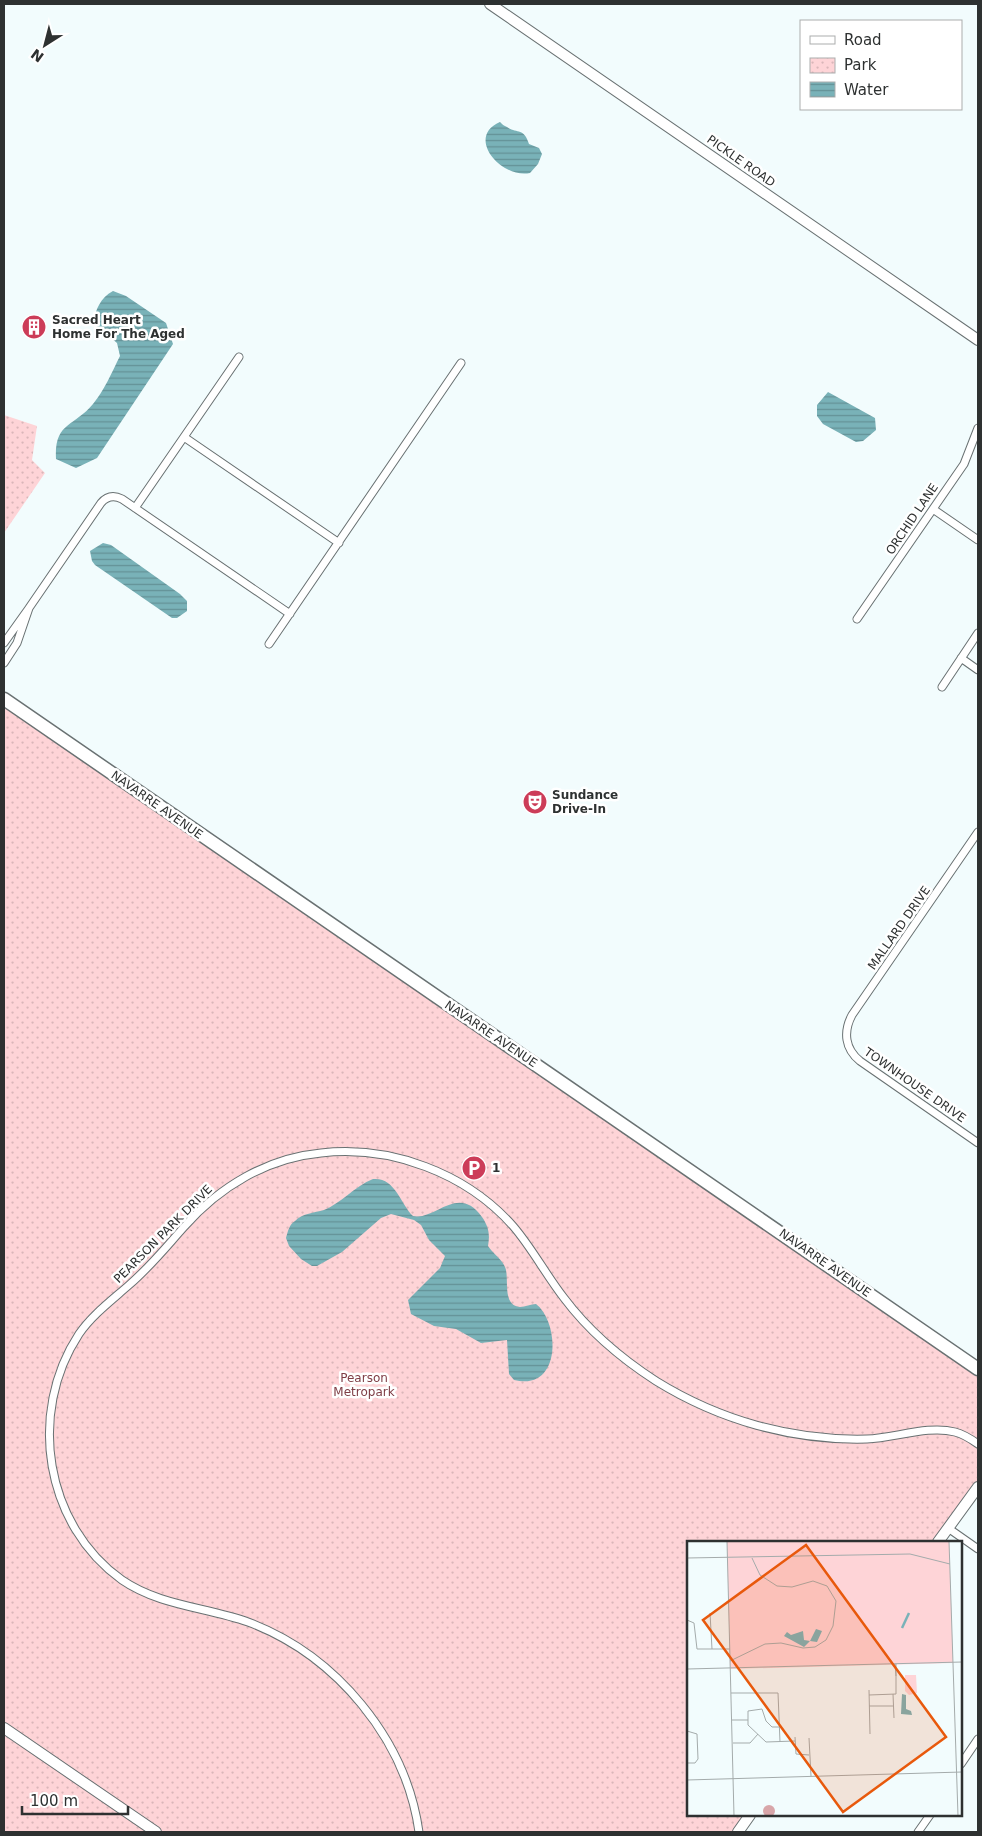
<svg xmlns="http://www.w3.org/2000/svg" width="982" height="1836" font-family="'DejaVu Sans',sans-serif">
<defs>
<pattern id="park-dots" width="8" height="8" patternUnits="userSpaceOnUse" patternTransform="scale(1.25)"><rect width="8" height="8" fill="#fed4d7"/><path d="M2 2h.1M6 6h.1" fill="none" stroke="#dab6b9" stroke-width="1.8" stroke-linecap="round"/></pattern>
<pattern id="water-rules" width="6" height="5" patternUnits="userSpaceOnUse" patternTransform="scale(1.25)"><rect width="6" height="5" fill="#79b2b8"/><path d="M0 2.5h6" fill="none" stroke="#649196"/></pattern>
</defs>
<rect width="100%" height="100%" fill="#f2fcfd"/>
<!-- park -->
<path fill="url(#park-dots)" d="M4,415l33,11 -5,34 13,13 -41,60z
M4,699l974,670v118l-40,55h-250v273h62l-12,17h-734z"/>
<!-- water -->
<path fill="url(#water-rules)" d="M500,122c2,2 4,4 7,5 10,7 17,0 22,17l10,4 3,6 -4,10 -8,9c-29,6 -65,-36 -30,-51z
M113,291l13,5 40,27 7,21 -76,114 -21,10 -20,-9c-2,-37 18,-32 37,-55 11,-13 19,-32 27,-48l-3,-13 -24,-20c3,-14 7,-25 20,-32z
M828,392l47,26 1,12 -13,11 -7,1 -33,-18 -6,-8v-11z
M103,543l8,2 69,49 7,7v10l-10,7h-5l-77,-53 -3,-4 -2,-10z
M373,1179c22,-2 27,24 40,37 22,5 45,-33 69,1 7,10 8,18 6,29 5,8 14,13 17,21 5,11 -4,38 15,40 5,0 11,-3 16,-3 24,18 26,88 -22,76l-5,-6 -2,-34 -26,3 -25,-14 -22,-3 -23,-12 -3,-14 32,-32 5,-12 -16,-16 -8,-15 -7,-5 -23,-6 -10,4 -39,34 -25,14h-5l-11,-7 -12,-13 -3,-8c2,-7 3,-13 9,-17 8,-8 19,-8 29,-11 16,-6 31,-24 49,-31z"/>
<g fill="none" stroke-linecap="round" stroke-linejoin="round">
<defs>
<path id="street" d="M184,437l155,106
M135,508l104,-151
M933,509l45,31
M29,608l72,-105c6,-7 13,-8 21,-4l168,115
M857,619l107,-155 14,-36
M4,643l25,-35 -12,35 -13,20
M269,644l192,-281
M961,658l17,12
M942,687l36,-54
M978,832l-126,183c-9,17 -7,34 8,46l118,82
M948,1528l30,21
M961,1764l17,-25
M419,1832c-13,-93 -83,-177 -171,-210 -42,-15 -88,-16 -126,-42 -77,-55 -95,-167 -43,-246 13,-19 33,-34 50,-49 21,-18 37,-38 55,-58 35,-40 83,-69 137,-74 70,-8 145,20 192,73 19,22 33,49 51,72 24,32 58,61 92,83 63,39 136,60 211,58 28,-1 61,-14 88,-7 8,2 16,7 23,12
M918,1832l12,-17"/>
<path id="secondary" d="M490,4l488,336
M938,1542l40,-55
M4,1728l152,104
M738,1832l12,-17"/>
<path id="highway" d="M4,699l974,670"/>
</defs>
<!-- street casing -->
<use href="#street" stroke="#697172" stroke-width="9"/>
<!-- secondary casing -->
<use href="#secondary" stroke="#697172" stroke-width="12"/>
<!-- highway casing -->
<use href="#highway" stroke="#697172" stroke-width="15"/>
<!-- street -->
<use href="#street" stroke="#fff" stroke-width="7"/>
<!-- secondary -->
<use href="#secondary" stroke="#fff" stroke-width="10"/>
<!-- highway -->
<use href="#highway" stroke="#fff" stroke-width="12"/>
</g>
<!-- icons -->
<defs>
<symbol id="building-disc" viewBox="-11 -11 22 22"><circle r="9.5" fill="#cc3c58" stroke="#fff"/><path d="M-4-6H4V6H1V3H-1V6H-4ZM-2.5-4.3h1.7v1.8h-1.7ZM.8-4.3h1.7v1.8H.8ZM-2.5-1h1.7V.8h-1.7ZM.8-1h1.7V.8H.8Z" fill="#fff"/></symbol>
<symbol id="theatre-disc" viewBox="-11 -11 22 22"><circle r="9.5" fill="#cc3c58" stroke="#fff"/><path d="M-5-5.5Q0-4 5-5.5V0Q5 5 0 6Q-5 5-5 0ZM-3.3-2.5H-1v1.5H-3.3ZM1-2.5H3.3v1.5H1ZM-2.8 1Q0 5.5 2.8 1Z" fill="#fff"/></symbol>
<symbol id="parking-disc" viewBox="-11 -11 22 22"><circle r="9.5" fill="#cc3c58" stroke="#fff"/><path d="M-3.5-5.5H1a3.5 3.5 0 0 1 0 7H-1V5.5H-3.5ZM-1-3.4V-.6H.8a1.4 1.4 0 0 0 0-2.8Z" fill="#fff"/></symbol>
</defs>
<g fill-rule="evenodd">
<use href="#building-disc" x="20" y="313" width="28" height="28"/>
<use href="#theatre-disc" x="521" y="788" width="28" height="28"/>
<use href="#parking-disc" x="460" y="1154" width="28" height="28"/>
</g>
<g text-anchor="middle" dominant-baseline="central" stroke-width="5" stroke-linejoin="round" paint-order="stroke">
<!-- street labels -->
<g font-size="12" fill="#2e3131" stroke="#fff">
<text transform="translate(741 161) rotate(35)">PICKLE ROAD</text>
<text transform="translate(912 519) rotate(-56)">ORCHID LANE</text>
<text transform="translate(157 805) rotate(35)">NAVARRE AVENUE</text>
<text transform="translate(899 928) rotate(-55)">MALLARD DRIVE</text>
<text transform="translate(491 1034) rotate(34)">NAVARRE AVENUE</text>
<text transform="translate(915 1085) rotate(35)">TOWNHOUSE DRIVE</text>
<text transform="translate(163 1234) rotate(-45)">PEARSON PARK DRIVE</text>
<text transform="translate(825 1263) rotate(35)">NAVARRE AVENUE</text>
</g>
<!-- poi labels -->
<g font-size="12" font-weight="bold" fill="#2e3131" stroke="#fff" text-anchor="start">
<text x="52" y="320">Sacred Heart<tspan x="52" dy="14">Home For The Aged</tspan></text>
<text x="552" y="795">Sundance<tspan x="552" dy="14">Drive-In</tspan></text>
<text x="492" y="1168">1</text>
</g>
<!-- park labels -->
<g font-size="12" fill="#7f3e46" stroke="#fff">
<text x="364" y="1378">Pearson<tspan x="364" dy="14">Metropark</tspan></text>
</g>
</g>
<!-- overview -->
<g transform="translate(687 1541)">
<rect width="275" height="275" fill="#f2fcfd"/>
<path d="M76 270a6 6 0 1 1 12 0a6 6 0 1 1-12 0Z" fill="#d8a6a9"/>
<path d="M40,0h222l4,122 -223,6zM218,134h11l1,18 -8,2 -4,-4z" fill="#fed4d7"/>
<path d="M129,88l6,2 -5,11 -7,-1 -6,6 -20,-11 3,-4 4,3 12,-4 1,9 6,1zM215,153l4,1v14l5,2 1,4 -11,-1z" fill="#79b2b8"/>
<path fill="none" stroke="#79b2b8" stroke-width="2.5" d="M215,87l7,-15"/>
<path fill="none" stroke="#a4abab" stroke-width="1" d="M40,0l7,275M262,0l9,275M0,17l223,-4 40,10M23,72l2,36M0,79l7,3 3,26h33M43,120l35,-17 16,-1 22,5 12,-1 11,-7 7,-14 3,-25 -9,-15 -14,-5 -21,6 -15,-1 -17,-11 -8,-17M208,123l1,12v-12M0,128l275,-7M182,149l1,44M44,152h47l2,49M206,153l1,24M182,154l27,-1v-18M182,165h24M45,179h16M93,186h-8l-6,-6 -4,-12 -14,2v14l18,17 29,-1M0,190l10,3 1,25 -3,4h-8M108,196l1,17 13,1M122,197l2,38M46,202h17l8,-9M0,239l275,-8"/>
<path fill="#e8590c" fill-opacity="0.15" stroke="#e8590c" stroke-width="2.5" d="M119,4l140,192 -103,75 -140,-192z"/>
<rect width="275" height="275" fill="none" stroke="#2e3131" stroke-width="2.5"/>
</g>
<!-- border -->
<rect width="982" height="1836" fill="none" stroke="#2e3131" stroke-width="10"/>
<!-- legend -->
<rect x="800" y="20" width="162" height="90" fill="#ffffff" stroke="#abadad"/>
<rect x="810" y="36" width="25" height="8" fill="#ffffff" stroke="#abadad"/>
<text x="844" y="45" font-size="15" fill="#2e3131">Road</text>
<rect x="810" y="58" width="25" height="15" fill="url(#park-dots)" stroke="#abadad"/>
<text x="844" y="70" font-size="15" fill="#2e3131">Park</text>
<rect x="810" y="82" width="25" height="15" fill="url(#water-rules)" stroke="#abadad"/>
<text x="844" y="95" font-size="15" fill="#2e3131">Water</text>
<!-- north arrow -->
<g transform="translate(45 45) rotate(216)" stroke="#ffffff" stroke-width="4" paint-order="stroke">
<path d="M0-4L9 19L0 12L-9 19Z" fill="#2e3131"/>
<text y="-8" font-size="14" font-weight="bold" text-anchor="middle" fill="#2e3131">N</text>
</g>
<!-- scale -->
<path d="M22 1806v8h106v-8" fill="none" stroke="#2e3131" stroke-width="2.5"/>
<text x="30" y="1806" font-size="15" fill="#2e3131" stroke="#ffffff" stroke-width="4" paint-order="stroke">100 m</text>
</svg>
